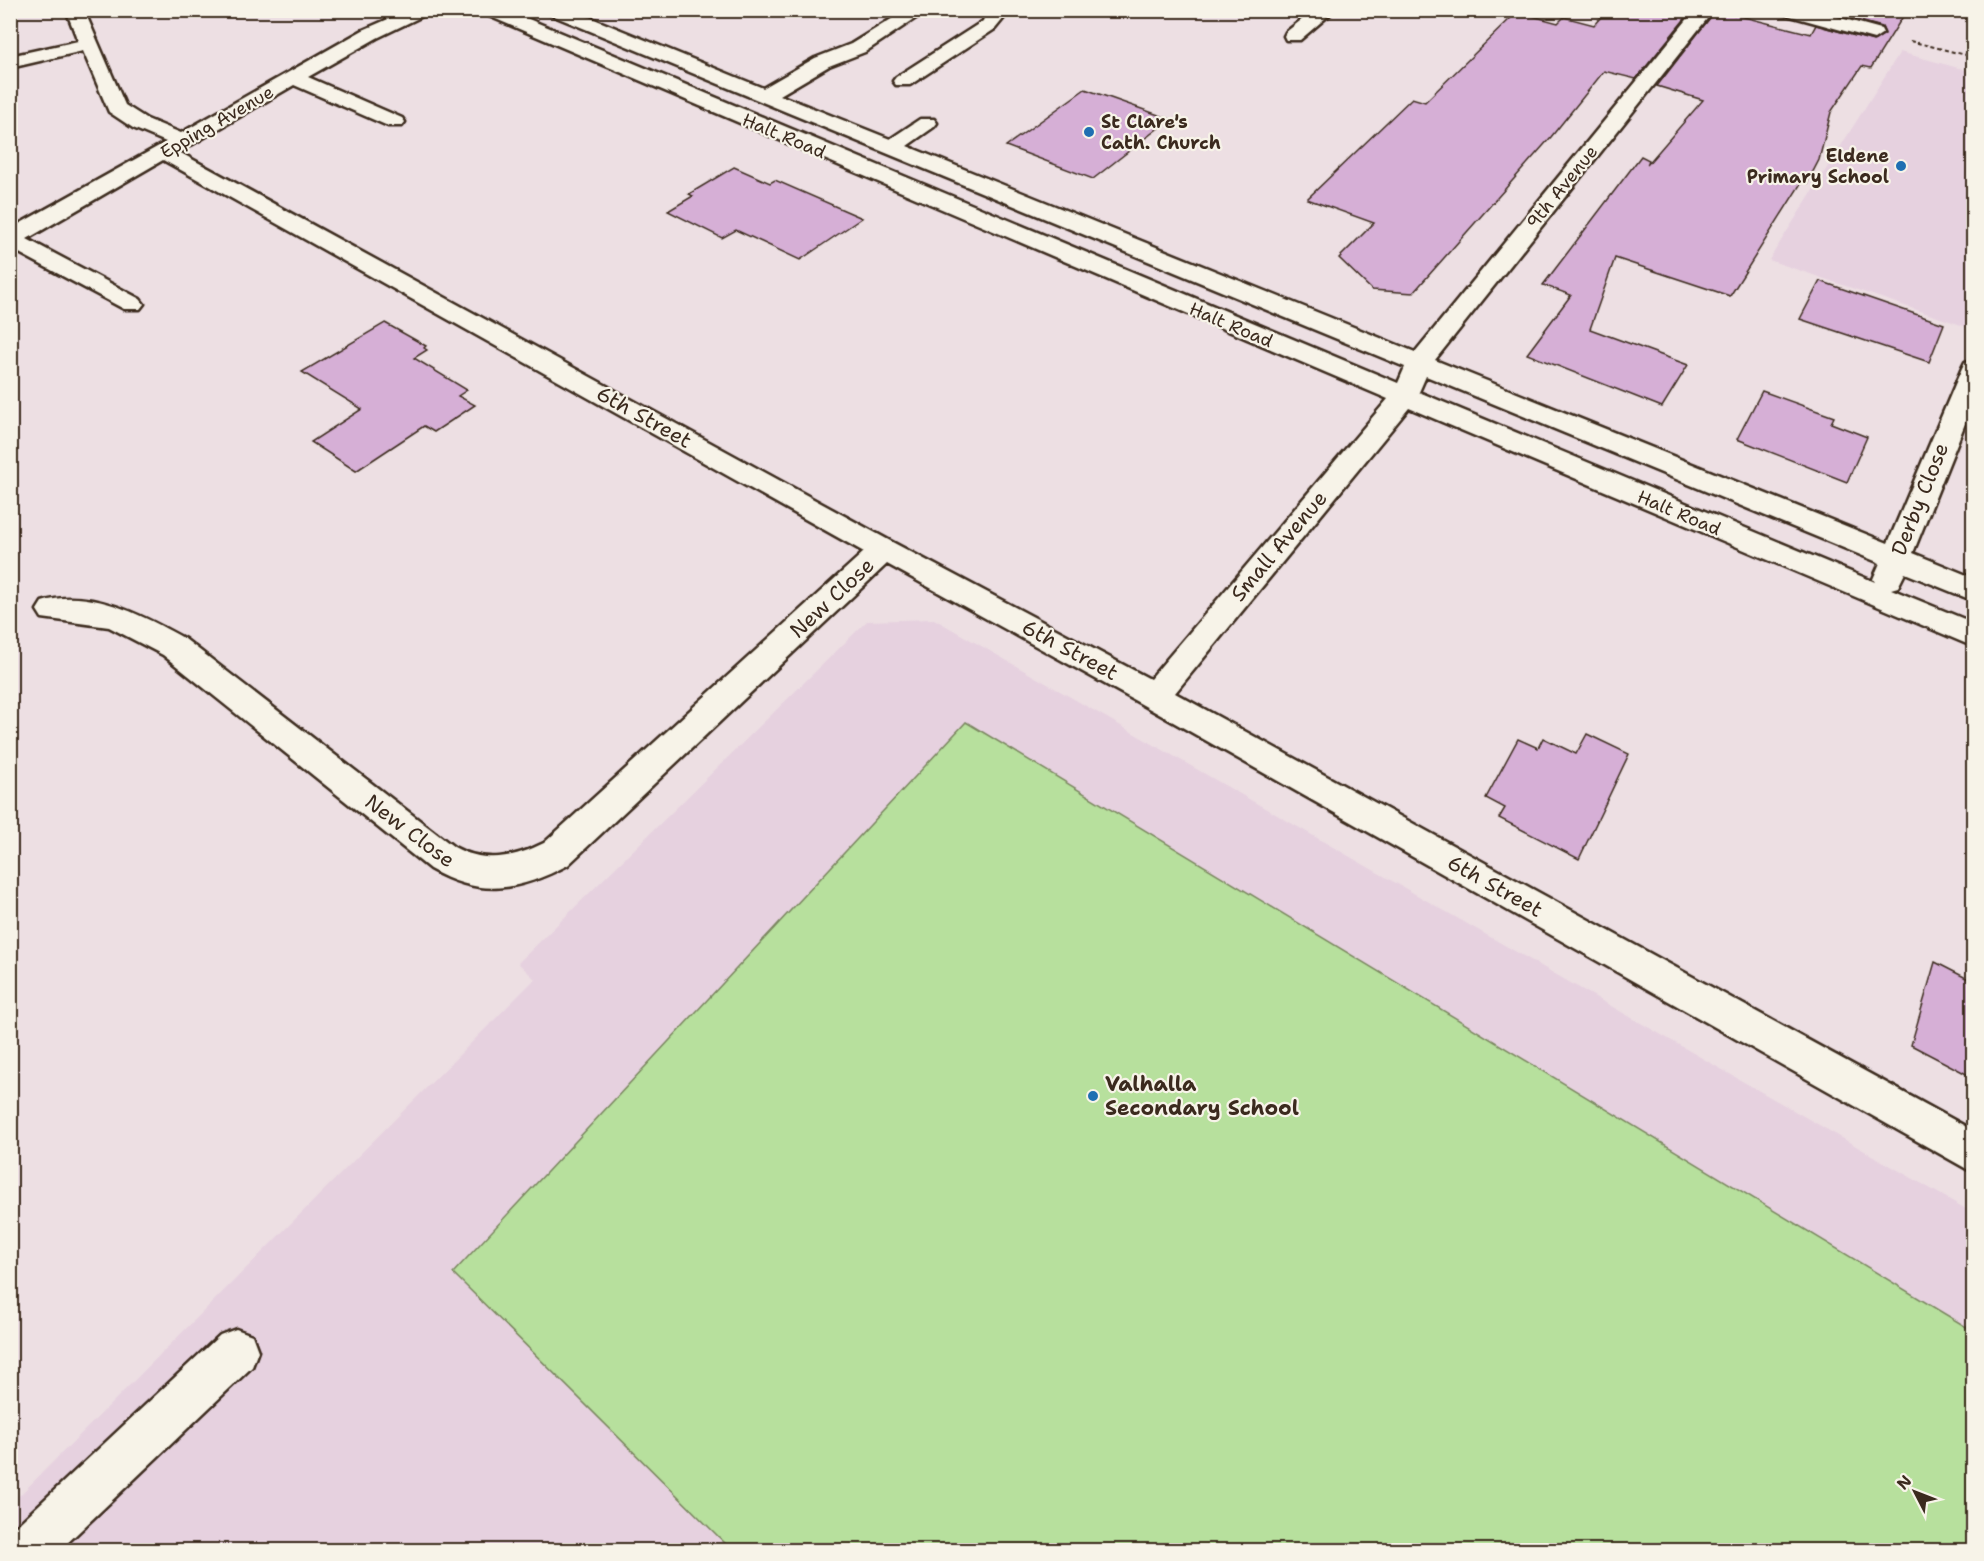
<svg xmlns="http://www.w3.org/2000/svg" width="1984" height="1561" font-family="'Shantell Sans',sans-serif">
<rect width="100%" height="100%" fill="#eddfe3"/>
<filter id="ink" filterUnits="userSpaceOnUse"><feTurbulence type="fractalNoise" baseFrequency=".0167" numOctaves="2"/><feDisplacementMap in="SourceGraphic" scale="12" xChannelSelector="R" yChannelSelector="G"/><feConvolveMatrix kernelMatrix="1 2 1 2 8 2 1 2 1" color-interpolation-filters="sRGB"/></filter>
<g filter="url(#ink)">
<!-- built -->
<path fill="#e6d1df" d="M1900,52l73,20v257l-204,-69z
M934,619l1039,594v337h-1962v-46l524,-525 -17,-16 349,-342z"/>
<!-- green -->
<path fill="#b7e09d" stroke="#79855e" stroke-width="1.5" d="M966,722l1007,609v219h-1241l-279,-277z"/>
<!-- building -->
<path fill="#d6afd6" stroke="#3b2a1e" stroke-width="1.5" d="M1607,10h85l-56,69 -32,-8 -53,66 -138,156 -41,-3 -33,-32 35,-35 -67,-24 105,-101 13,4 92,-90 41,11 6,-6 30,8z
M1716,10l95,24 5,-9 57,16 12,-7 -3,-7 -56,-15 81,-2 -36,58 -9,-2 -31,46 -12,48 -12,23 -4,-3 -73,116 -115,-38 -25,71 98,36 -26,42 -135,-53 44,-59 -28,-10 98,-129 8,4 -2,5 56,-65 -46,-14z
M1085,89l85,30 -77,60 -87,-33z
M734,167l36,16 5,-3 87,38 -62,42 -64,-30 -14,8 -54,-27 25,-15 -4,-2z
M1820,281l124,43 -15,38 -129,-43z
M385,323l41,23 -2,2 3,2 -13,8 53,32 -9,6 17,9 -41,27 -10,-6 -68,45 -45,-29 51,-33 -60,-37z
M1762,391l72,26 -3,6 36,14 -20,45 -110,-43z
M1587,734l42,20 -50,105 -80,-41 6,-10 -19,-10 32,-59 20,9 5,-10 33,16z
M1935,962l39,20v96l-63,-33z"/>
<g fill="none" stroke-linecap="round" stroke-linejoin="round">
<defs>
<path id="minor" d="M66,10h18l41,95 22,14 34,14 182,-103 46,-20h26l-58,28 -69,39 94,41 3,4 -3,4h-14l-94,-41 -115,67 715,391 256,136 238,-280 -904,-385 -3,-4h26l891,373 7,-16 -856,-353 -3,-4h26l191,78 52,-30 36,-14 55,-34h22l-63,42 -36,14 -49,29 110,44 30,-20h14l3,4 -3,4 -27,19 508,206 280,-342h19l-279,350 453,183 74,-175 3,-6 9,-2v41l-61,152 61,25v23l-69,-28 -7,14 -7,2 83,34v24l-565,-239 -234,285 799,438v42l-831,-468 -256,-141 -319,301c-50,26 -87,33 -138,4l-267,-214 -54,-28 -67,-9 -5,-8 5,-8c48,-15 102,14 143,37l269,208c31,17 60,11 90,-4l320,-291 -701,-392 -136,79 113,60 4,5 -4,5h-16l-114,-61v-19l156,-87 -33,-14 -24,-16 -26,-61 -73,17v-12l68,-15zM1426,376l454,187 -7,16 2,3 -456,-190z
M987,10h18l-1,8 -9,11 -85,56h-14l-3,-4 3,-4 87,-56z
M1314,10h21l-35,30h-14l-2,-4 2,-4z
M1780,10h31l70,19 2,4 -9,6 -91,-25z
M236,1329l16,6 6,16 -6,16 -192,183h-50v-18l210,-197z"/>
</defs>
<!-- minor casing -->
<use href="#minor" stroke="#3b2a1e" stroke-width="5"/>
<!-- path -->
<path stroke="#3b2a1e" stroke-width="2" stroke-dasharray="4 3" stroke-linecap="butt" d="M1910,41l64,16"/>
<!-- minor -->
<use href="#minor" fill="#f7f3e8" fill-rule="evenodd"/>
</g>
</g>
<!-- markers -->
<g fill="#1f6fb2" stroke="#f7f3e8" stroke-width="2">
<circle cx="1089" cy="132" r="6"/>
<circle cx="1901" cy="166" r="6"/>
<circle cx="1093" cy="1096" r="6"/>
</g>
<g text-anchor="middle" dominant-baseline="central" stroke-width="4.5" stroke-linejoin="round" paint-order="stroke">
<!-- far-street labels -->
<g font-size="18" fill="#3b2a1e" stroke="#f7f3e8">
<text transform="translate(217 122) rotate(-30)">Epping Avenue</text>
<text transform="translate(784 136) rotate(23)">Halt Road</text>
<text transform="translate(1562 187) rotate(-51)">9th Avenue</text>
<text transform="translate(1231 325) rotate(23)">Halt Road</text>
<text transform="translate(1679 513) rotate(23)">Halt Road</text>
</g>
<!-- far-poi labels -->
<g font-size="18" font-weight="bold" fill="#3b2a1e" stroke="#f7f3e8" text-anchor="start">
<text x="1101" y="122">St Clare's<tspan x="1101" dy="21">Cath. Church</tspan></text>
<text x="1889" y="156" text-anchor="end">Eldene<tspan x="1889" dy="21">Primary School</tspan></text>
</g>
<!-- street labels -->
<g font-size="21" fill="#3b2a1e" stroke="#f7f3e8">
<text transform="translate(644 417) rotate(29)">6th Street</text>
<text transform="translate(1920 499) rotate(-68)">Derby Close</text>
<text transform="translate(1279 546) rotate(-50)">Small Avenue</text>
<text transform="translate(832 598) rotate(-43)">New Close</text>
<text transform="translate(1070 650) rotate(28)">6th Street</text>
<text transform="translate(410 831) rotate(37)">New Close</text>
<text transform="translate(1495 886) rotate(29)">6th Street</text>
</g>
<!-- poi labels -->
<g font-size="21" font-weight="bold" fill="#3b2a1e" stroke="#f7f3e8" text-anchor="start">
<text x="1105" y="1084">Valhalla<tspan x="1105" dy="24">Secondary School</tspan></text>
</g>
</g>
<!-- margin -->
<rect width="1984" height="1561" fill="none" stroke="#f7f3e8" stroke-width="36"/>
<rect x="18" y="18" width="1948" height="1525" fill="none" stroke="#3b2a1e" stroke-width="2" filter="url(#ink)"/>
<!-- north arrow -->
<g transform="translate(1915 1492) rotate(312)" stroke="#f7f3e8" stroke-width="4.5" paint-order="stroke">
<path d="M0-4.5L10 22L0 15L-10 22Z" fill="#3b2a1e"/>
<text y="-9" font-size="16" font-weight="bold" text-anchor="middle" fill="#3b2a1e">N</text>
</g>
</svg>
